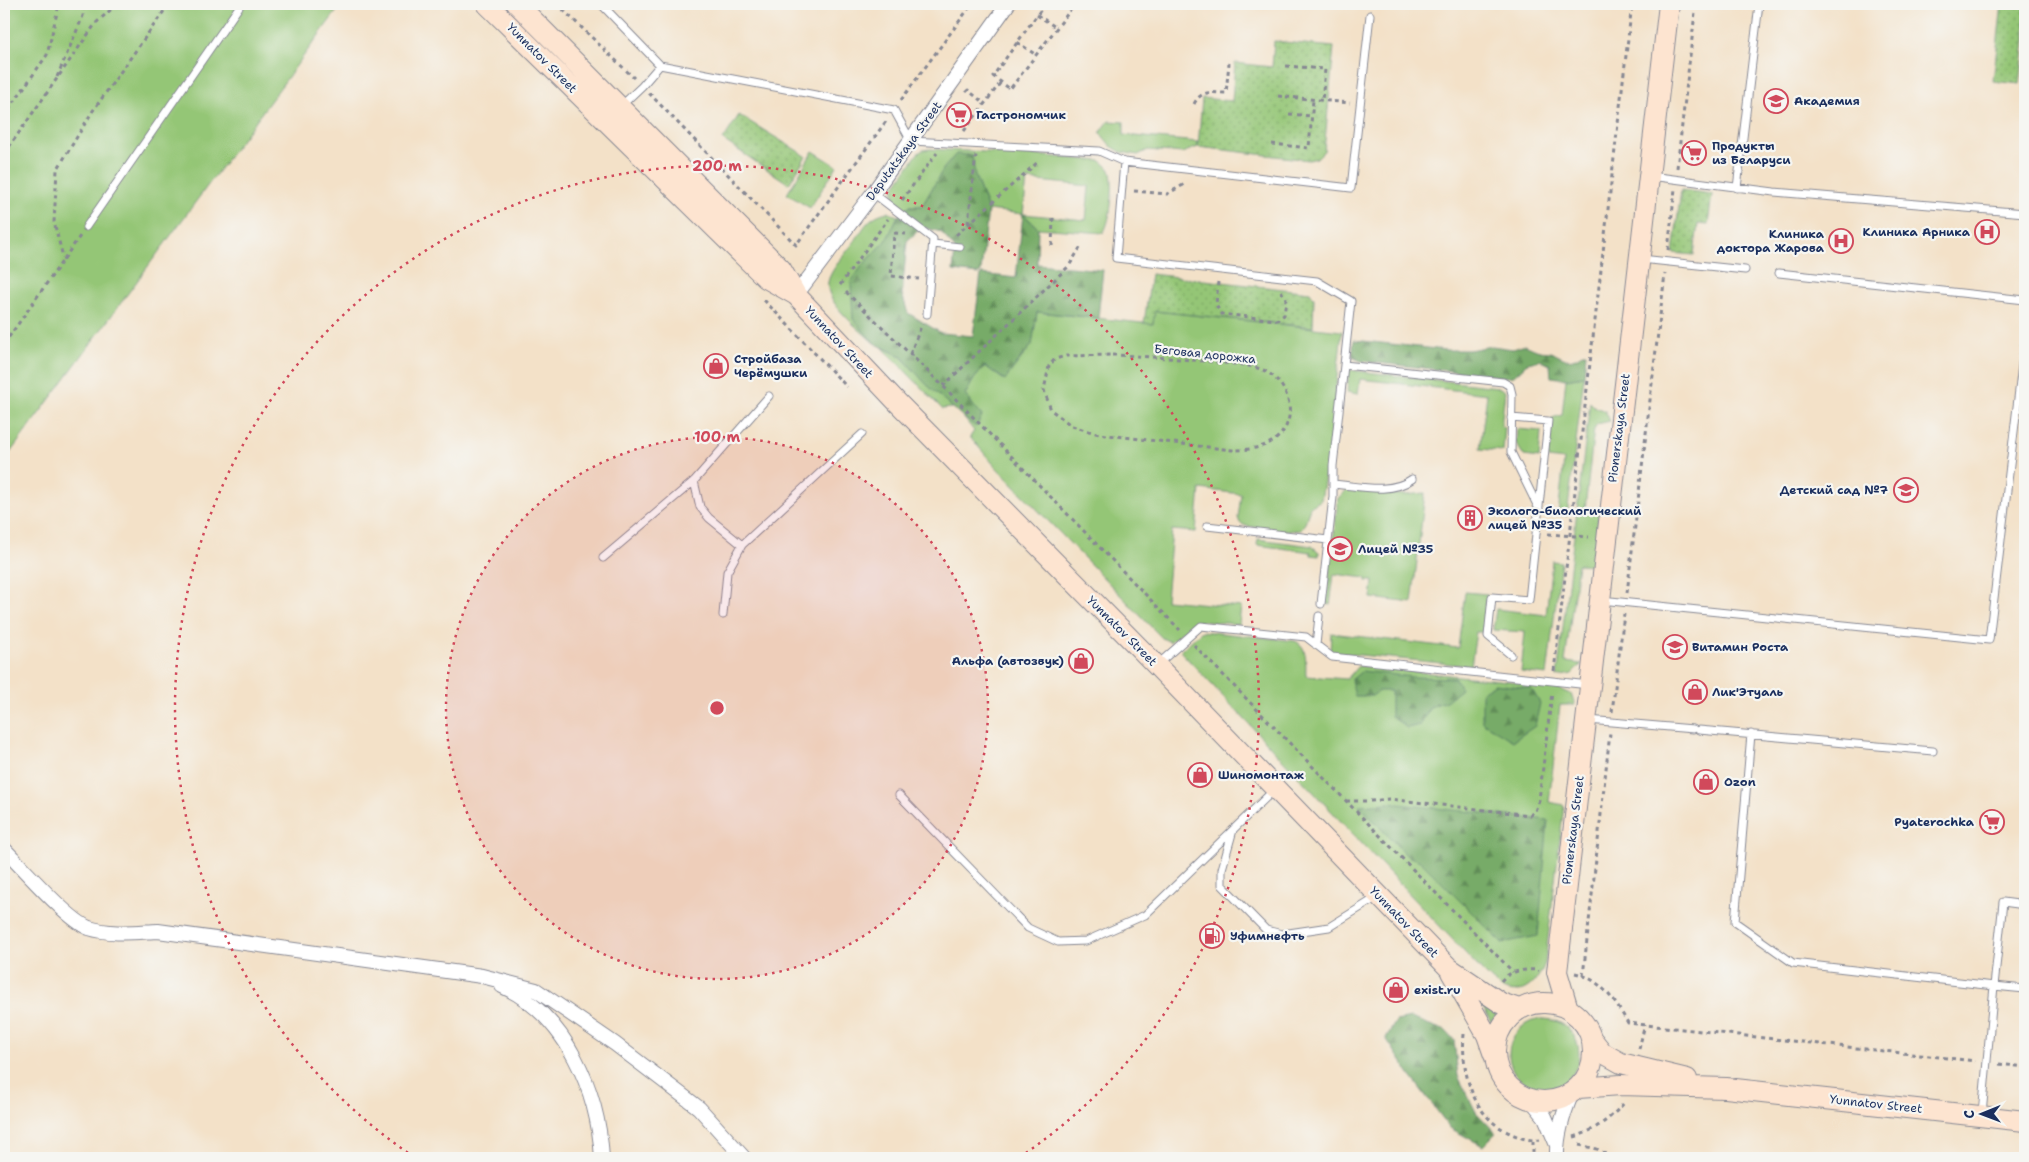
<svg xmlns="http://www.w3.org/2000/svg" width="2029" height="1162" font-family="'Shantell Sans',sans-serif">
<defs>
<pattern id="forest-firs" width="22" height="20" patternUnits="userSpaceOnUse" patternTransform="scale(1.25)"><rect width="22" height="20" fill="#77ab67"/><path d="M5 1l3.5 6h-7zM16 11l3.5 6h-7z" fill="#618c58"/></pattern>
<pattern id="park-dots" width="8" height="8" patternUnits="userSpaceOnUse" patternTransform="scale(1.25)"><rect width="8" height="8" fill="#94c676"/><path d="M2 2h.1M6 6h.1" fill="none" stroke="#78a164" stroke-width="1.8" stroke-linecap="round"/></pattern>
</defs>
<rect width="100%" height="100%" fill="#f6f6f2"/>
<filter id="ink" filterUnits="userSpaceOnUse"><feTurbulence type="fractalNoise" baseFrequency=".02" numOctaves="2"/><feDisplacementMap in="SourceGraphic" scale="10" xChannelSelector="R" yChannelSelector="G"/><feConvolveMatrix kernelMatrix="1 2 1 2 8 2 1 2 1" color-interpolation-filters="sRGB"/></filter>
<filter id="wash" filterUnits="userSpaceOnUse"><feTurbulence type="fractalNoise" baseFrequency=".0096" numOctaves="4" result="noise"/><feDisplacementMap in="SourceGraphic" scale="20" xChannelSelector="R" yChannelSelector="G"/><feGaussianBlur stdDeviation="1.12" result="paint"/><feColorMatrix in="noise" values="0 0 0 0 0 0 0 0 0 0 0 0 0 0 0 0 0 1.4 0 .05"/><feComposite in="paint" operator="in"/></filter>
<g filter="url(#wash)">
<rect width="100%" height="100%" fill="#f3e1c8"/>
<!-- grass -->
<path fill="#94c676" stroke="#587a6a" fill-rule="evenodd" d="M4,4h338l-338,457z
M1109,121l15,1v13l74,7v5l-16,6 -34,-3 -10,5 -17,-3 -10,-6 -11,-13z
M930,149l94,5 77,7c3,3 7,5 9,9 5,12 1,53 -7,63l-65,-5 -15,-14 -35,-4 -13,-34 -4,-21 -27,13 -22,38h-12l-3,3 -13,-10v-11l24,-35 5,-3zM1027,180l62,6 -3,34 -63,-6z
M813,151l24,15 -27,42 -23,-14z
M887,212l11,4 -12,25 -24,25 -9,53 21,24c-14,-13 -50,-41 -46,-61 2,-12 19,-30 26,-40 11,-15 13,-25 33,-30z
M1154,311l188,20 -14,128 -7,41 -11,7 -5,16 -4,7 -14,1 -41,-5 -6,-3 -2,-5 3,-24 -41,-5 -4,43 -24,-2 -6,70 75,7 -2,17 -43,-3 -26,21 -8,-4 -166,-171 -26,-30 4,-6 -11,-14 13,9 6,-10 -17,-21 9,-16 11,-13 19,14 28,-35 5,-33 115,12z
M882,347l18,9 53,52 -11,1z
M1349,370l149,17 7,4 -4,36h4l-2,24 -23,-2 7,-55 -127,-15 -2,15 -11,-2z
M1584,376l-17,140 -9,-1 6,-55 -16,-2 4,-40 10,-3 4,-36z
M1590,402l5,5 10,4 5,10 -13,3 -3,5 -9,80 14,2 -6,54 -15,-1 -13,98 17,2 -10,10 -15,3z
M1517,429l24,2 -2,27 -15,-2 -8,-13z
M1347,490l58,5 20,-2 -13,110 -41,-5 2,-17h-7v-3l-32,-4 -4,31 -4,-1 12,-106z
M1258,539l54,7 7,6v4l-8,-1v-3l-54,-7z
M1552,561l9,1 -14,113 -26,-3 4,-40 -32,-2 3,-21 50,6z
M1465,592l22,2 -4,38h-7l-5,34 -141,-14 1,-19 127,15z
M1202,631l93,10c14,6 10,22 11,35l41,3 11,-13 151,15 51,8 11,5 4,11h-15l-11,97 15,3 -19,158c-6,18 -23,37 -44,25 -5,-3 -10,-9 -15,-13l-306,-324z
M1469,990l31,21 -9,11 -7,-13z
M1509 1054a35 35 0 1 1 70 0a35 35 0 1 1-70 0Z"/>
<!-- forest -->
<path fill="url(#forest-firs)" stroke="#496d62" d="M956,154l16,1 3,21 13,34 -7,62 -2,2 -26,-3 2,-22 -14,-17 -19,-5 -15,14 -5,53 6,19 33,20 32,3 8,-62 35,4 7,-64 15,14 -1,36 66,6 -5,48 -61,-6 -5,33 -12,14 -15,21 -20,-14 -11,13 -9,16 17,21 -6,11 -13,-10 -37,-33 -25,-28 -27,-13 -21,-24 -2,-37 11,-16 24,-25 12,-25 12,-10h12l22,-38z
M1354,340l92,10h23l23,-4 21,3 12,-4c5,2 10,5 15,6 4,1 9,0 13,2 13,6 16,11 30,0h3l-2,23 -18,3 -15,-2 -1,-12 -10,-5 -12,3 -14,13 -9,1 -144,-16 -9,-4z
M1362,671l51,6 42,1 6,11 -15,12 -16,6 -10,18 -13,3 -16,-12v-25h-12l-7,5h-17l-4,-16z
M1495,684l36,4 9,15 -5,23 -22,15 -31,-19v-30z
M1388,803l160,17 -10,116 -36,7 -82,-82 -13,-5 -48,-51z
M1411,1018l35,13 8,9 4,36 18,36 20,21 -13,13 -33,-18 -40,-53 -24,-37 10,-17z"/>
<!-- park -->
<path fill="url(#park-dots)" stroke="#587a6a" d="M2002,4h23v36l-5,44 -27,-3z
M1274,41l60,6 -10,104 -7,7 -8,2 -111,-13 4,-49 30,3 3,-38 37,4z
M739,115l67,41 -17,28 -66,-44z
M1681,190l31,4 -4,31 -10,-1 -4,31 -21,-2z
M1151,274l159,18 4,6 -1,29 -158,-16 -2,13 -9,-1z"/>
</g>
<g filter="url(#ink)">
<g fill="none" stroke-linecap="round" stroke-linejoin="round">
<defs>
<path id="service" d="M601,4l59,61
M622,105l20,-19 18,-21 234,45 17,31 188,10 25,11 227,26 19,-173
M1124,162l-8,96 201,23 34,20 -18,165v31l-12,107
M1650,176l124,16 251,21
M1737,188l22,-184
M873,193l60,46 -6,75
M86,227l155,-223
M933,244l27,3
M1641,259l104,11
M1779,273l246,27
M1344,365l159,17 7,4 2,8 -1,58 28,57
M694,481l6,26 9,11 33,27
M1333,484c26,2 57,11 79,-5
M1207,526l121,14
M603,558l91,-77 75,-85
M1601,600l388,40 36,-300
M723,615l4,-43 15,-27 120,-111
M1316,645l3,-29
M1511,655l-23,-19 4,-39 37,3 19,-179 -37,-3
M1158,664l43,-38 105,11 26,20 257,28
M1588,720l105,9
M1699,730l234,21
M1751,734l-16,188 58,41 201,23 9,-84 22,3
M899,795l129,133 30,14 28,-1 59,-26 130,-126
M1233,830l-11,39v16l44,45 16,4 47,-7 50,-31
M1982,1114l12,-128 31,3"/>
<path id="minor" d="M796,295l77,-102 135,-189
M4,849c17,17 64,71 85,79 22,7 46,4 69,3l324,45 54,14 79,54 84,64 45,50
M502,986c65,30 96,105 100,172
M1532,1101l13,16 12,28
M1557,1158c-1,-23 6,-44 15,-65"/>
<path id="secondary" d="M487,4l279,274 30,17
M517,4l264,265 15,26 102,108 258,262 293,303 52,35 18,6
M1451,972l36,63 7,20
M1495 1052a49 49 0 1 1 98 0a49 49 0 1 1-98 0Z
M1568,1009l-11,-37 112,-968
M1591,1038l12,15 18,10 66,16
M1578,1088l43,-3 105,3 299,33"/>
</defs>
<!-- service casing -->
<use href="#service" stroke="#878893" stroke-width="9"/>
<!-- minor casing -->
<use href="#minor" stroke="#878893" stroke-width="16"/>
<!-- secondary casing -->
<use href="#secondary" stroke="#878893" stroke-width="22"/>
<!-- path -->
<path stroke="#878893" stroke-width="3" stroke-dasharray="4 4" stroke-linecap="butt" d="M557,4l77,74
M1045,4l-52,72 17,13 65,-85
M1037,15l20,13
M1017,42l19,13
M1286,66l39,3 -3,32
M57,77l26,-61 1,-12
M966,92l2,-2 17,14
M649,93l147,152 91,-125
M1278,96l72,7
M901,100l71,-96
M1194,104c8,-15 17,-11 32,-11l3,-30
M1289,114l23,2
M4,116l43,-61 12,-51
M964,131l37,-49
M1272,144l37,4 4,-48
M4,154l92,-131 21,-19
M1677,168l19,-164
M1134,191l33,3 18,-10
M902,200l35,-47
M968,223l8,-68
M906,234l-12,-1 -3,43 28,3
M956,235l83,-74
M1052,246l1,-29
M1668,250l7,-61
M64,261l-10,-39 3,-52 35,-58 77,-108
M1218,282l-2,23 5,9 56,6 7,-5 2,-16 -7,-11
M840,285l48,-66
M846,292l97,94 237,244
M764,300l83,87
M4,344l76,-108
M910,354l12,-30
M1112,355c35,1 69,4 103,7 16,2 33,2 48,8 23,10 36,43 18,64 -12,14 -32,16 -49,16l-133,-16 -27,-8 -21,-16 -7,-20 5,-24 6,-7 11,-3z
M943,386l126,-120 11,-18
M1548,534l41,3
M1627,593l38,-319
M1194,645l319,327
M1554,671l78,-667
M1612,712l12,-98
M1346,801h25l18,-2 141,16 5,-4 4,-11 13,-108
M1575,973c26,6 40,28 53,50l347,38
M1583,976l27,-243
M1501,981c9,-11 25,-12 38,-11
M1464,1034c-3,38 8,82 46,99 10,5 19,8 30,7
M1639,1049l6,-25
M1999,1064l26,3
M1574,1137c20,-6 36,-18 50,-34
M1533,1141v17
M1579,1145l18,4 16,9"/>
<!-- service -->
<use href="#service" stroke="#fff" stroke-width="7"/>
<!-- minor -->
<use href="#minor" stroke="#fff" stroke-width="14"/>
<!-- secondary -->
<use href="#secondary" stroke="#fde4d0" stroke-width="20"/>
</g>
</g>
<!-- distance rings -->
<circle cx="717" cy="708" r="271" fill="#d1495b" fill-opacity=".12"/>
<g fill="none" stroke="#d1495b" stroke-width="2.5" stroke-dasharray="2.5 5">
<circle cx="717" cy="708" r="271"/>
<path d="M414 1157A542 542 0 1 1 1020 1157"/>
</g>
<!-- icons -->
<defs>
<symbol id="school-ring" viewBox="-11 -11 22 22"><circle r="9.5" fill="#f6f6f2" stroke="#d1495b" stroke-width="1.5"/><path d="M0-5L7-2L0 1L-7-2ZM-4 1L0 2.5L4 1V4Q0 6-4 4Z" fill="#d1495b"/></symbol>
<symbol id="supermarket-ring" viewBox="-11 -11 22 22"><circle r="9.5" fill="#f6f6f2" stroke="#d1495b" stroke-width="1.5"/><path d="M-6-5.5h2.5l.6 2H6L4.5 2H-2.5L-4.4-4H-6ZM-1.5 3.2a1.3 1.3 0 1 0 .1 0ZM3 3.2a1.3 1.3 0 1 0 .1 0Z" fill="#d1495b"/></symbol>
<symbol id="hospital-ring" viewBox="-11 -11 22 22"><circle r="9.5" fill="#f6f6f2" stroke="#d1495b" stroke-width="1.5"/><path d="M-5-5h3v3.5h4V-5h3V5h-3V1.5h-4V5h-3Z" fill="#d1495b"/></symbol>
<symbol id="shop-ring" viewBox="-11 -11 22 22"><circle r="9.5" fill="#f6f6f2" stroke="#d1495b" stroke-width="1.5"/><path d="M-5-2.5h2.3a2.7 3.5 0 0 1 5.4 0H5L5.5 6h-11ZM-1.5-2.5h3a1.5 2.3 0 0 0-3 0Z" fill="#d1495b"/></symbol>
<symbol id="building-ring" viewBox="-11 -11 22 22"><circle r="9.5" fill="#f6f6f2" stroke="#d1495b" stroke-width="1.5"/><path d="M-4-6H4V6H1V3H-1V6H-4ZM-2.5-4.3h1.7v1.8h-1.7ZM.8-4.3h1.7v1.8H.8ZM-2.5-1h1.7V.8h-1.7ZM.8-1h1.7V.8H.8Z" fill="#d1495b"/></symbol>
<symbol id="fuel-ring" viewBox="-11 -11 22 22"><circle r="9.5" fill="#f6f6f2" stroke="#d1495b" stroke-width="1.5"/><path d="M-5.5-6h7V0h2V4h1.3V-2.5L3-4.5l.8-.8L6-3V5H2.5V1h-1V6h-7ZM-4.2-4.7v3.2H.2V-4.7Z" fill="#d1495b"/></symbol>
</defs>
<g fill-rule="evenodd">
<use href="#school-ring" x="1762" y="87" width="28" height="28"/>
<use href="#supermarket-ring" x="945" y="101" width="28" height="28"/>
<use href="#supermarket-ring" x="1680" y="139" width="28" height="28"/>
<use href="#hospital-ring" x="1973" y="218" width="28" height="28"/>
<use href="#hospital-ring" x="1827" y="227" width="28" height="28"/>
<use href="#shop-ring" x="702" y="352" width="28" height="28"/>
<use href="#school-ring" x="1892" y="476" width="28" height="28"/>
<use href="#building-ring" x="1456" y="504" width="28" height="28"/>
<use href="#school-ring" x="1326" y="535" width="28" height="28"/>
<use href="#school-ring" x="1661" y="633" width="28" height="28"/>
<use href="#shop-ring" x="1067" y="647" width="28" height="28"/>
<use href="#shop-ring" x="1681" y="678" width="28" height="28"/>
<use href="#shop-ring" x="1186" y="761" width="28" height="28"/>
<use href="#shop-ring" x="1692" y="768" width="28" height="28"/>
<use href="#supermarket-ring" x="1978" y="808" width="28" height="28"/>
<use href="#fuel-ring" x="1198" y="922" width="28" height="28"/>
<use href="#shop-ring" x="1382" y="976" width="28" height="28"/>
</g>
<g text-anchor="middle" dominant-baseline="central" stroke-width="4.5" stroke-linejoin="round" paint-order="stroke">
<!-- street labels -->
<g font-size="12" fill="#1b2f5e" stroke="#f6f6f2">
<text transform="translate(542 58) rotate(45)">Yunnatov Street</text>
<text transform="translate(904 151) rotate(-54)">Deputatskaya Street</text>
<text transform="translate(839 342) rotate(47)">Yunnatov Street</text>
<text transform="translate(1205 354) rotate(6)">Беговая дорожка</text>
<text transform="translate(1619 428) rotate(-83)">Pionerskaya Street</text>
<text transform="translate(1122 631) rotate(45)">Yunnatov Street</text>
<text transform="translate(1573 830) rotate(-83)">Pionerskaya Street</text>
<text transform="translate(1404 922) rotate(46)">Yunnatov Street</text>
<text transform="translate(1876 1104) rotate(6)">Yunnatov Street</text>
</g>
<!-- poi labels -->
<g font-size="12" font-weight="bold" fill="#1b2f5e" stroke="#f6f6f2" text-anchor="start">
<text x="1794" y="101">Академия</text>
<text x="976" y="115">Гастрономчик</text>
<text x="1712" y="146">Продукты<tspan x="1712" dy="14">из Беларуси</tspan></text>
<text x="1970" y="232" text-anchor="end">Клиника Арника</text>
<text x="1824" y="234" text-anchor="end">Клиника<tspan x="1824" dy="14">доктора Жарова</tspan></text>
<text x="734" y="359">Стройбаза<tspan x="734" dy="14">Черёмушки</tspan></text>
<text x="1888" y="490" text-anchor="end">Детский сад №7</text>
<text x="1488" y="511">Эколого-биологический<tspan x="1488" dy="14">лицей №35</tspan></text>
<text x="1358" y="549">Лицей №35</text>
<text x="1692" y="647">Витамин Роста</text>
<text x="1064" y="661" text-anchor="end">Альфа (автозвук)</text>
<text x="1712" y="692">Лик'Этуаль</text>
<text x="1218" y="775">Шиномонтаж</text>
<text x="1724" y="782">Ozon</text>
<text x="1974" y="822" text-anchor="end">Pyaterochka</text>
<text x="1230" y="936">Уфимнефть</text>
<text x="1414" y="990">exist.ru</text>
</g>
</g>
<circle cx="717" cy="708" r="8" fill="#d1495b" stroke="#f6f6f2" stroke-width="2.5"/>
<g font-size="15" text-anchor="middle" font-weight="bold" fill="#d1495b" stroke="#f6f6f2" stroke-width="4.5" stroke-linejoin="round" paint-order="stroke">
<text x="717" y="171">200 m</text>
<text x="717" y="442">100 m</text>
</g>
<!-- margin -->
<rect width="2029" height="1162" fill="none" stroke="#f6f6f2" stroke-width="20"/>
<!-- north arrow -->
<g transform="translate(1982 1114) rotate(269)" stroke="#f6f6f2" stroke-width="4" paint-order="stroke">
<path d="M0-4L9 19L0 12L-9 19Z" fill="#1b2f5e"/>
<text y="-8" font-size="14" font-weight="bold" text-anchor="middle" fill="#1b2f5e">С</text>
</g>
</svg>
